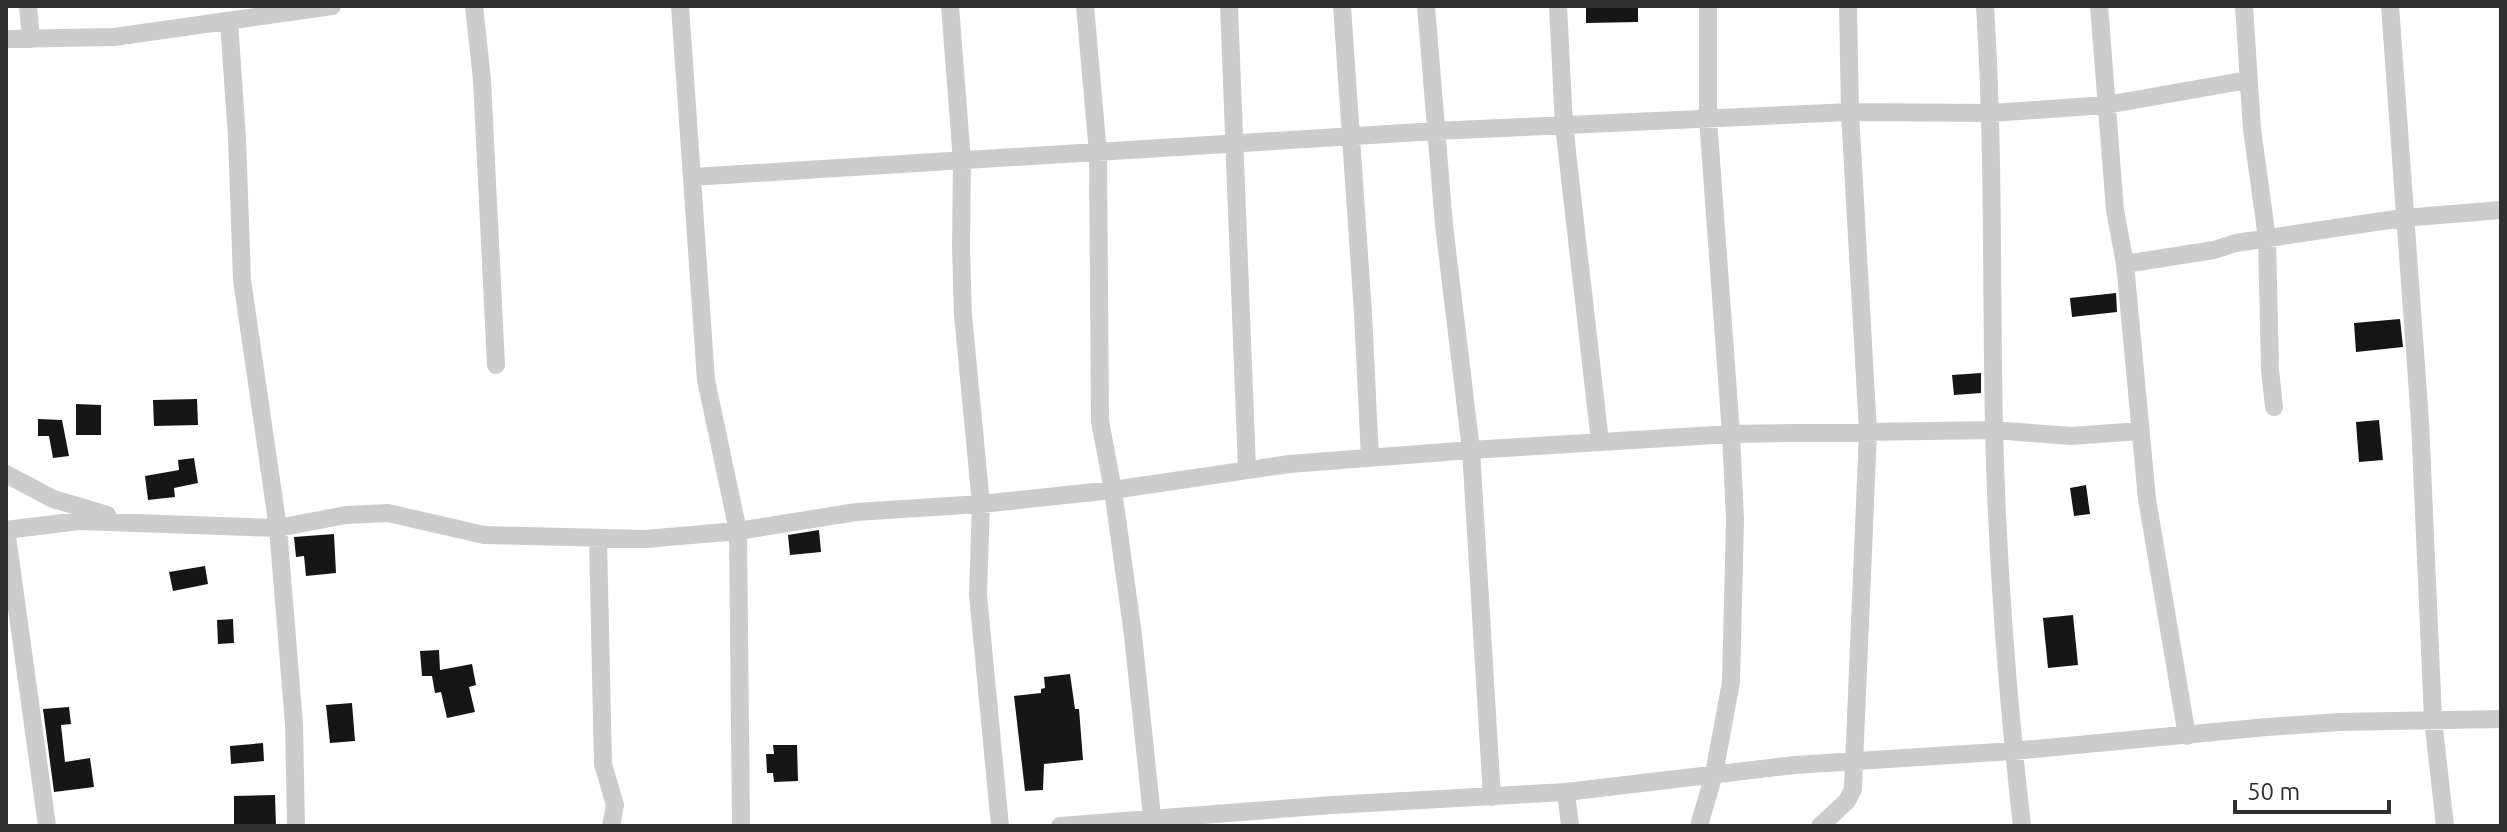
<svg xmlns="http://www.w3.org/2000/svg" width="2507" height="832" font-family="Ubuntu,sans-serif">
<rect width="100%" height="100%" fill="#fff"/>
<!-- building -->
<path fill="#161616" d="M1586,6h52v16l-52,1z
M2116,293l1,19 -45,5 -2,-19z
M2400,319l3,28 -47,5 -2,-29z
M1981,373v20l-27,2 -2,-20z
M197,399l1,26 -44,1 -1,-26z
M76,404l25,1v30h-25z
M38,419l24,1 7,36 -16,2 -4,-22h-11z
M2379,420l4,40 -24,2 -3,-40z
M194,458l4,25 -24,5 1,9 -27,3 -3,-24 34,-6 -1,-10z
M2086,485l4,29 -16,2 -4,-28z
M819,530l2,22 -31,3 -2,-20z
M334,534l2,39 -30,3 -2,-20 -8,1 -2,-20z
M205,566l3,18 -35,7 -4,-19z
M2073,615l5,50 -30,3 -5,-50z
M233,619l1,24 -16,1 -1,-24z
M439,650l1,20 32,-6 4,21 -7,2 6,25 -28,6 -6,-26 -6,1 -3,-17h-10l-2,-25z
M1070,674l5,35h4l4,51 -39,4 -1,26 -18,1 -11,-95 27,-3v-4l4,-1 -1,-11z
M352,703l3,38 -25,2 -4,-38z
M69,707l2,17 -10,1 4,37 25,-4 4,29 -40,5 -11,-83z
M263,743l1,18 -33,3 -1,-18z
M773,745h24l1,36 -24,1 -1,-9h-6l-1,-19h8z
M275,795l1,31h-42v-30z"/>
<g fill="none" stroke-linecap="round" stroke-linejoin="round">
<!-- minor -->
<path stroke="#ccc" stroke-width="18" d="M28,6l3,33
M474,6l8,74 14,285
M680,6l26,374 32,151 3,295
M950,6l12,155 -1,86 2,68 18,189 -3,91 22,231
M1085,6l13,147 2,268 13,69 20,145 20,191
M1229,6l18,463
M1342,6l21,307 7,145
M1426,6l18,219 27,225 21,347
M1558,6l6,119 36,317
M1985,6c9,140 6,280 9,420 3,133 13,268 28,400
M2099,6l16,204 10,54 22,235 40,237
M2244,6l8,123 15,109 3,132 4,37
M2390,6l30,415 13,298 12,107
M229,22l8,116 5,142 36,248 16,196 2,102
M6,39l108,-2 218,-31
M692,177l744,-46 414,-19 142,1 114,-8 142,-25
M2125,264l89,-14 22,-7 99,-15 68,-10 98,-8
M6,474l47,25 54,16
M6,529l41,297
M6,530l73,-9 199,7 68,-13 42,-2 96,22 161,4 93,-8 118,-19 125,-8 132,-14 176,-26 182,-14 260,-16 263,-4 77,6 69,-5
M598,539l5,225 12,41 -4,21
M1566,792l4,34
M1060,826l272,-21 234,-13 229,-27 218,-14 254,-24 73,-5 161,-3
M1699,826l15,-52 17,-92 4,-162 -4,-86 -23,-315v-113
M1820,826l27,-25 6,-12 15,-357 -18,-320 -2,-106"/>
</g>
<!-- border -->
<rect width="2507" height="832" fill="none" stroke="#2f2f2f" stroke-width="16"/>
<!-- scale -->
<path d="M2235 800v12h154v-12" fill="none" stroke="#2f2f2f" stroke-width="4"/>
<text x="2247" y="800" font-size="24" fill="#2f2f2f" stroke="#ffffff" stroke-width="6" paint-order="stroke">50 m</text>
</svg>
